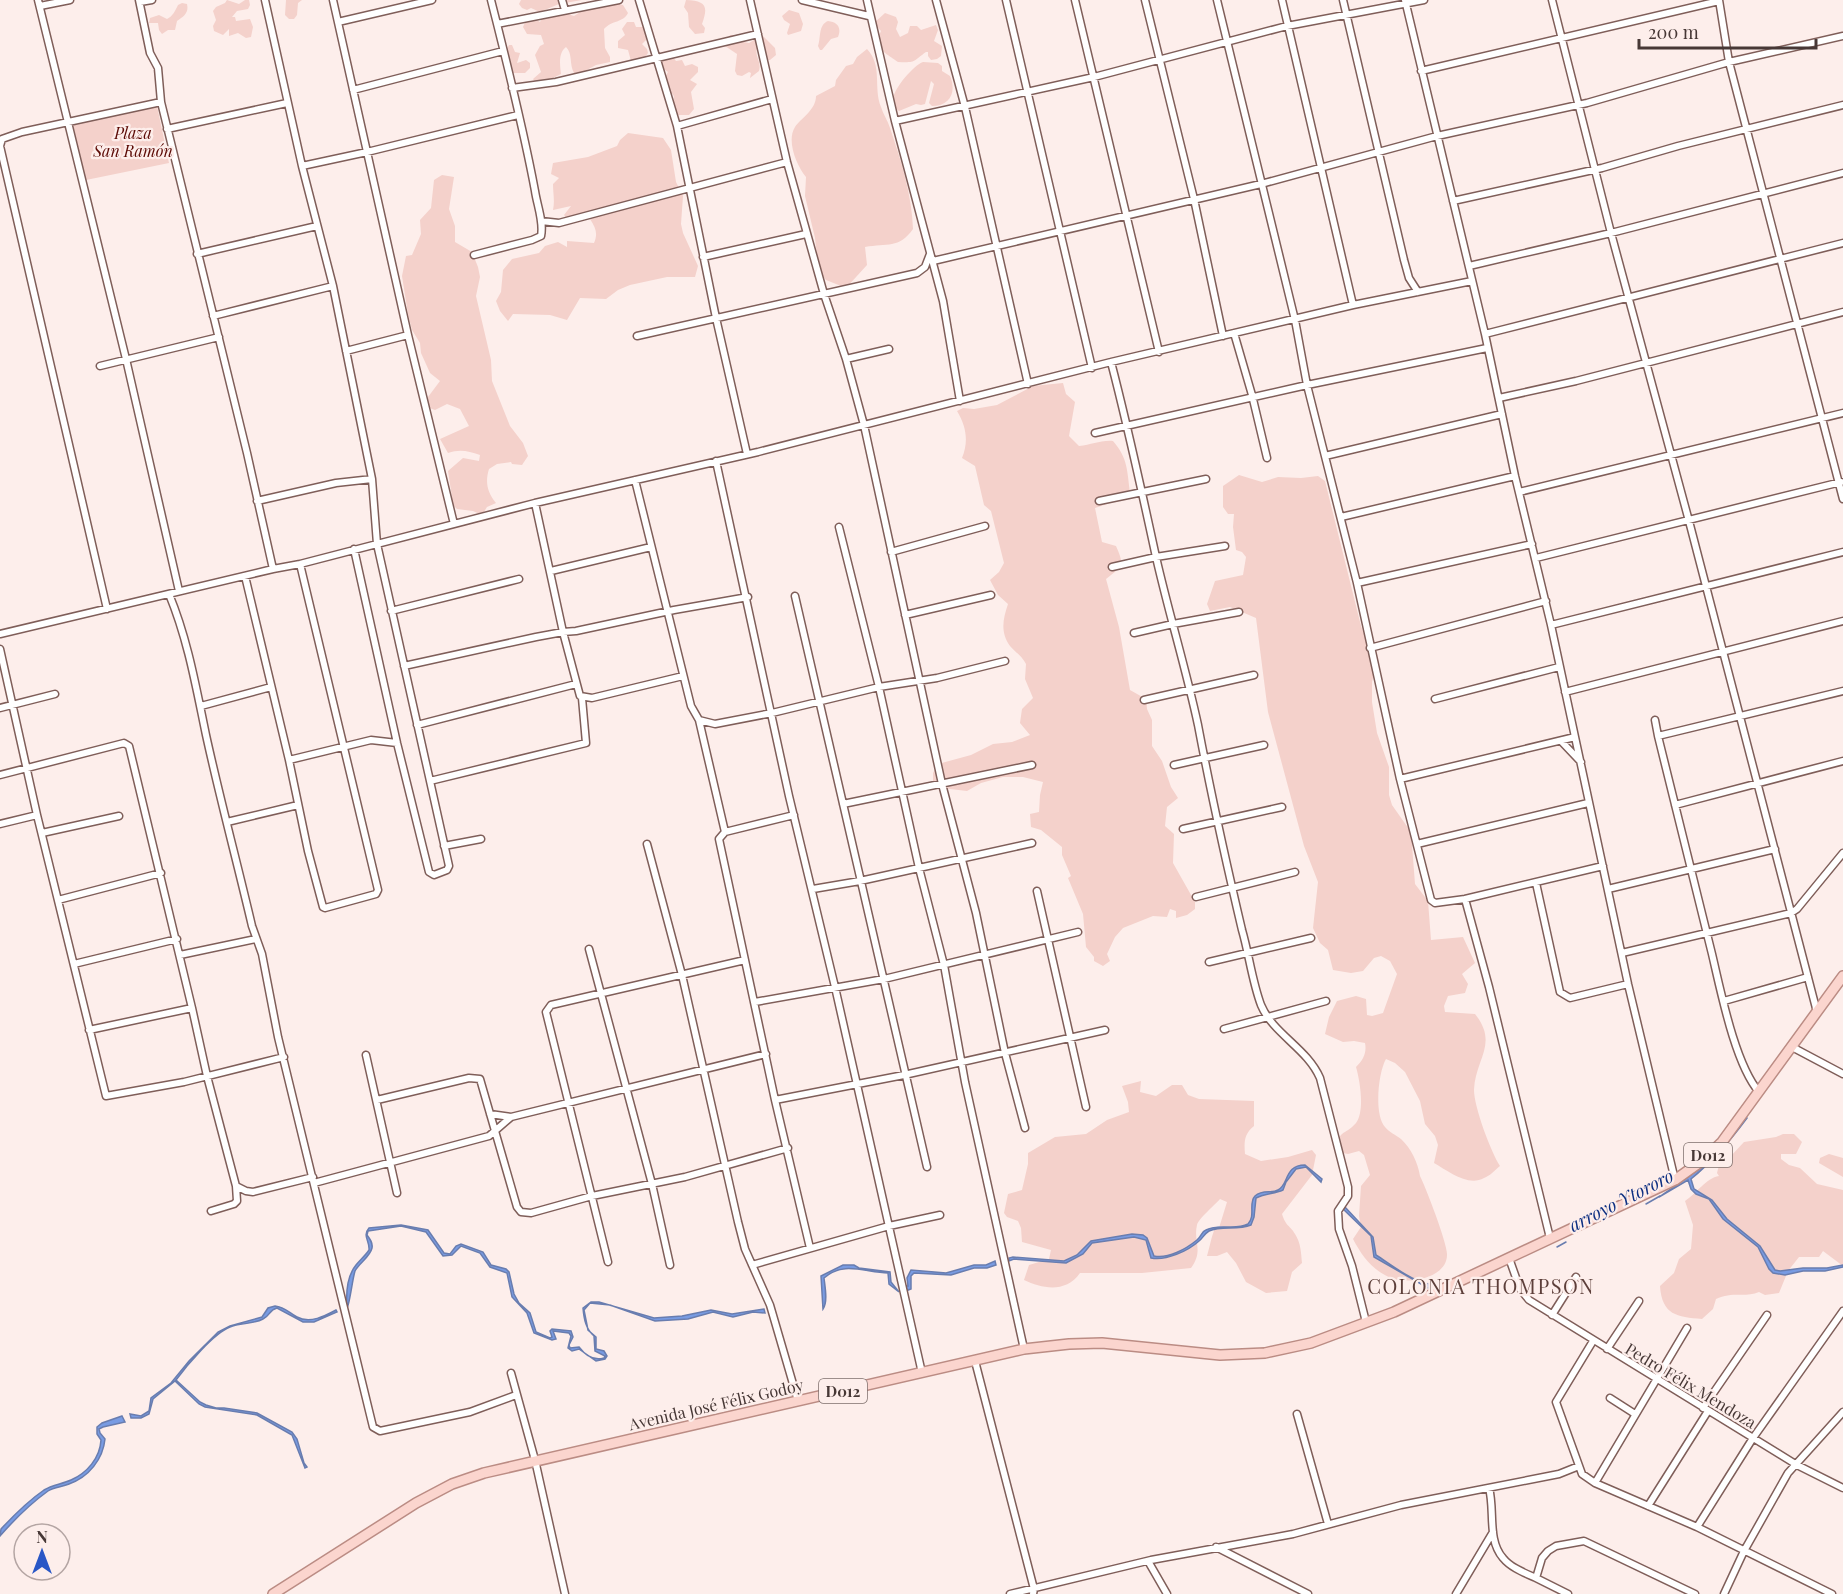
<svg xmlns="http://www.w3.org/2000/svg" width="1843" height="1594" font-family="'Playfair Display',serif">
<rect width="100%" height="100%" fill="#fdeeeb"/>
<!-- green -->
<path fill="#f4d1cb" d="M227,0l12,4 6,-4h4l1,5 -2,4 -11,2 -5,6h3l1,4 14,-2 3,8 -2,10 -5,1 -8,-5 -9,3v-7l-6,6 -9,-4 -1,-5 3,-6 -3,-9 3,-4 9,-4z
M286,0h16l-4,3 -1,12 -3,4h-5l-4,-4z
M521,0h61l-23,4 -19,8 -9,-4 -4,2 -5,-2 -3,-4z
M603,0l20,5 5,8c-5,10 -16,7 -24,16l1,19 5,9v5l-14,3 -13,7 -9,1c-5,-9 -1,-19 -8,-26 -8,6 -6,18 -5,27l-16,8 -9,1 -3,-4 8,-7 -6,-17 5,-9 4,-2 -3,-9 -14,-1 -4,-7 4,-9 5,-1 8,5 2,-4 19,-6 13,4 20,-13z
M686,0c19,1 23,5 16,24l3,4 -1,5 -9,1 -6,-7 -1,-14 -4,-6z
M182,3l5,1c2,9 -3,12 -10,17l-2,9h-7l-6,4 -3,-4 -1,-7h-9l1,-5 9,-3 8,4c6,-3 8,-8 11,-14z
M789,10l10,3 4,11 -2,7 -13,4 -1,-2 3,-9 -6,-4 -2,-4z
M885,13l11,4 2,5 -2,7 4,8 8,-4 2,-7h7l4,4 15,-5 2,5 -4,11 8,5 -1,10 -4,3 -6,1 -3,-4v-4h-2c-13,9 -9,11 -28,10 -10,-8 -26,-13 -17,-31l-7,-8z
M828,21c9,1 14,6 10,16l-7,2 -9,11h-2l-2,-4c3,-8 0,-21 10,-25z
M627,22h7l2,5h9l3,11 -6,6 5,5 1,4 -3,4 -14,4 -3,-11 -10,-2v-7l7,-6 -3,-6z
M730,35h12l2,7 5,1 13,-8 13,13 1,7 -6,5h-4l-8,-14c-5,9 4,15 1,25l-9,7 1,-5 -2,-1 -7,4 -5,-1 -2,-4 2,-17 -12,-8v-5z
M509,45h3l3,7 5,1 -3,10 9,-3 4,3v5l-5,5h-14l-5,-22z
M867,49c16,17 6,38 14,58 2,7 7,14 9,21 11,32 22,67 23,101 -14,20 -26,14 -48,18l2,18 -21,23 -20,-8 -4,-5 -5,-19 -2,-18 -10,-42 1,-19c-9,-11 -20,-36 -11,-50 6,-9 21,-17 21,-31l19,-10 1,-6 10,-14 7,-2 4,-7z
M672,56l4,5 6,-1 3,6 7,-2 6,3v5l-8,8 7,4 -6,8 3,17 -5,6h-13l-3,-9 1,-10 -8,-9 -3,-6 5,-9 -6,-4 -3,-9z
M923,62l15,1 4,3v5l8,5c7,16 0,30 -18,30l-3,-3 5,-19 -3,-3 -6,23 -4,1 -5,-1 -17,7 -4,-3c-1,-1 -2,-8 -2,-9 1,-11 21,-34 30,-37z
M157,106l12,57 -83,17 -13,-55z
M628,133l35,5 8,12 5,32 7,14 -2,28 2,9 15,33 -3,11h-28l-37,8 -12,5 -12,9 -26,-1 -13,22 -17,-5 -37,-1 -5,7 -8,-10 -4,-10 5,-9 2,-22 9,-11 27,-6 6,-7 13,-4 9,5v-6l27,2c4,-9 2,-15 -4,-24l-21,2 -5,-6 7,-9 -18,4c2,-9 0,-17 0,-26l6,-6 -8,-4 2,-11 35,-6 29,-11 3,-6z
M442,175l12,2 -5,32 6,17v16l17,10 6,15 2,10 -4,19 15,64 1,21 18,45 13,17 5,13 -6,9 -10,-1 -1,-2 -14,2 -8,5c-4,13 -2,23 7,34l-9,4 -5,8 -9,-4 -16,-2 -7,-7 2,-5 -4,-26 15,-13 16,3 1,-6c-12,-4 -20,-6 -32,-2l-8,-14 29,-13 -9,-17 -13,-5 -12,6 -8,-3 1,-10 12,-16 -10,-8 -9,-20 -1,-10 -8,-13 -4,-16 -6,-38 4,-20 6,-1 9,-21 -1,-14 11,-12 3,-28z
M1063,383l3,11 9,8 -6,34 10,10c13,-1 21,-6 34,-5 15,17 14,30 17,51l-5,6 -30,10 7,34 14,4c9,20 6,20 -10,33l13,48 11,63 16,9 1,10 5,11v26l10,15 9,26 7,11 -11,9 -2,19 9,8 -1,29 22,39v7l-8,6 -11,3v-7l-6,-2 -3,8 -14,-1 -30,12 -8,9 -8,17 3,7 -7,5 -9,-5v-4l-8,-10 -3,-33 -15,-36 3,-2 -9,-21v-8l-21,-17 -10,-3 -1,-13 9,-2 1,-17 3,-13 -20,-5h-20l-22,6 -14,8 -34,-4v-14l5,-9 33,-9 22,-11 19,-2 18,-7 -10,-12 2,-14 11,-11 -8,-19 1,-15c-4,-8 -11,-12 -16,-18 -10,-14 -7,-27 -2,-42l-10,-9 -8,-15 9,-8 5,-9 -13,-52 -7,-6 -9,-39 -13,-8c7,-17 4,-32 -5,-47l6,-3 11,1 23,-4 36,-19z
M1239,475l23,7 16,-5 23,1 17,-2 7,5 36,145 15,40 -4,16v20l5,31 12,34v28l3,10 19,27 4,52 13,17 3,39 32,-3 12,26 -13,11 6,10 -3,9 -17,3 -4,10 1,6 30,2c24,30 0,45 -1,76 0,17 17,62 26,76 -5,4 -10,10 -16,12 -16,9 -36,-7 -50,-15l4,-18 -3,-9 -10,-12 -5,-23 -15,-29 -10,-9 -9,-4c-8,14 -12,56 -1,68 4,5 11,8 16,12 10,9 17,24 19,37 6,12 28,69 27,79 0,23 -39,30 -56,23 -19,-8 -29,-22 -38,-39l8,-12 -2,-11 2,-30 9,-11 -6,-20 -5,-4 -11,3 -11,-2c1,-24 7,-15 19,-29 9,-12 4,-42 0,-56 7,-7 11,-14 9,-24l-11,-2 -11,1 -18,-8 4,-17 8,-16 19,-5 10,3 1,16 5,1 11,-3 14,-39 -7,-13 -9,-5 -7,2 -11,13 -12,2 -18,-3 -5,-20 -8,-7 -7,-15 5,-46 -14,-36 -36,-134 -12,-94 -26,-11 -20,4 -3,-7 8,-23 28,-6 3,-18 -4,-5 -6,-2 -3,-23 1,-13h-6l-5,-7v-21z
M1141,1081l-1,11 16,4 16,-11h10l6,10 11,4 55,2v25c-10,8 -10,16 -9,28l16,7 27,-4 24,-7 4,5 -4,20 -30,39c4,13 8,11 13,20 6,9 6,19 7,29l-10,9 -5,19 -21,2 -20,-11 -10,-19 -9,-11 -10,4h-10c3,-10 4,-18 8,-28h4l8,-26 -7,-3c-5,6 -21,19 -23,26 -4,17 7,25 -6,43l-49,5h-62c-14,20 -37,16 -56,7l5,-15 20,-6 2,-9 -29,-8 -1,-14 -3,-7 -11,-4 -3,-4 4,-19 14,-4 6,-26v-11l27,-16 31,-3 21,-14 22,-8 -1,-10 -6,-16z
M1783,1134h11l8,8 -6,12h-15v5l8,6 11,3 17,16 26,6v76l-20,-15 -4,6h-20l-11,14 -9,22 -14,2 -6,-3c-13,6 -27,-1 -43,7l-3,10 -11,10c-25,-2 -40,-4 -42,-33l14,-13 5,-14 12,-10 2,-24 -8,-24c11,-7 21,-23 34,-25l-2,-3 3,-12 9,-3 15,-16 32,-5z
M1829,1154l14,4v19l-24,-14 1,-5z"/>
<!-- water -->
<path fill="#789be3" stroke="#697daf" stroke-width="1.5" d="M1746,1117l1,1c-17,23 -34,43 -56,61l3,10 18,11 15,19 33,27 15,24 5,1 23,-3h24l16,-3v2l-18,4h-22l-18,4 -12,-2 -4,-4 -11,-22 -35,-28 -14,-20 -13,-5 -5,-5 -3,-9 -29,17 48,-33 19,-20z
M1305,1165l17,14 -1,3 -15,-15 -10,2 -10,13 -3,8c-9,4 -17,3 -27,8l-2,19 -3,8c-14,6 -29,0 -42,6 -5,3 -6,7 -10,10 -11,10 -33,20 -48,17l-5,-18 -12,-3 -42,6 -9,11 -17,9 -52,-4 -5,2v-3l4,-1 51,4 13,-6 14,-14 41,-7 11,1 4,3 7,18c14,3 32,-7 43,-16 5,-4 4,-8 9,-10 14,-7 29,1 42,-6 8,-8 0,-21 7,-28 8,-7 16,-2 23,-6 11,-5 6,-25 27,-25z
M1344,1206l29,31 3,18c20,13 41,31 65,30l-5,3h-8l-54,-31 -3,-21 -29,-28z
M401,1225l27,5 16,23 6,1 6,-8 5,-2 22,8 8,13 15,4 3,3 5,22 5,9 11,10 6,19 14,6 2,-1 -2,-6 2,-2 19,2 2,6 -4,8 1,3 9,-1c6,8 15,14 25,11l1,-2 -10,-5 -1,-15c-8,-7 -10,-16 -11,-28l8,-6h8l55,16 28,-2 29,-6 21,4 32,-5 1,4 -12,-1 -20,5 -20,-5 -25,7 -33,2 -45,-16 -20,-2 -6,7 4,20 8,7v12l8,2 3,5 -2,3 -9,2 -17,-12 -7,2 -4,-3 3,-12 -2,-3 -16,-2 3,8 -4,1 -18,-7 -7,-20 -15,-16 -5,-24 -17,-6 -10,-14 -19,-7 -9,9 -9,1 -17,-24 -25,-6 -33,5 -1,4c3,4 6,8 5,13 -2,9 -13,15 -17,23 -3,10 -5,32 -8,37 -1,-13 0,-32 9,-43 4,-5 9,-9 13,-15 1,-9 -7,-14 0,-22z
M995,1261l1,4 -9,3h-13l-23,7 -37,-2 -3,3v13l-5,2 -1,-5h3l-1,-8 4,-8 35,3 28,-8h12z
M843,1265h11l5,3 31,4 1,10 8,10 -10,-8 -1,-11c-24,-1 -45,-12 -64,5 1,9 4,24 -1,31l-2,-33z
M275,1306c10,1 14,7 22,11 13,7 28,-1 39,-7l1,2 -23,10h-11l-26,-14c-8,2 -7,8 -14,11 -9,5 -23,4 -33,8 -16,6 -43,38 -54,53l24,22 6,3 10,3h8l33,5 35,19 5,7 7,24 3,4 -2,1 -13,-33 -35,-20 -52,-8 -6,-3 -24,-23 -22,18 -4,15 -8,4h-10l-1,-4 11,2 8,-5 2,-13 20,-15 18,-22 29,-29 12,-6 32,-9 6,-9z
M122,1416l3,6 -22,5 -4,2 1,4 5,6c-2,20 -16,38 -36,45 -7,3 -15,3 -21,7 -18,13 -34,29 -48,45l1,-7c13,-14 27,-28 43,-39 8,-5 18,-6 27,-10 16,-7 29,-22 30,-40l-4,-6v-7l5,-4z"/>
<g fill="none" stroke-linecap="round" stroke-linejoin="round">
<!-- stream -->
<path stroke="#697daf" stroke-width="1.5" d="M1646,1204l14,-8
M1557,1247l9,-5"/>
<defs>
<path id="street" d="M38,0l88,359 53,232
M139,0l11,53 8,15 3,34 86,351 26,116
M265,0l37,166 31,120 39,193 5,65 72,322 -2,4 -13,5 -5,-3 -32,-129 -43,-194
M333,0l75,335 46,189
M562,0l3,10
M639,0l38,126 39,192 31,136
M750,0l37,162 37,132 22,65 18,66 78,359 34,129 29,140 20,75
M802,0l67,16
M867,0l28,121 48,180 17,100
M936,0l29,107 63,277
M1006,0l86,368
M1075,0l84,352
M1145,0l49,199 29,137
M1217,0l78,320 12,65 50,198 43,196 31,121 4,3 30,-4 138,-33
M1282,0l71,305
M1343,0l61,260 5,18 9,14
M1405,0l80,334 30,142 36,149 77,359 47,196
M1552,0l59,233 78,288 128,491
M1719,0l10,62 114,437
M140,2l12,-2
M40,6l30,-6
M338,22l94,-22
M497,24l122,-24
M1421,71l298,-70
M512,88l44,-6 202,-48
M353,90l150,-39
M895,121l199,-44 193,-51 137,-26
M677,126l95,-27
M167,129l120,-26
M302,166l65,-14 151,-37
M1453,201l149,-33 76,-22 165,-41
M541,221l18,2 228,-61
M197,254l120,-28
M474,255l58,-15 9,-4c3,-14 -4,-31 -6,-45 -12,-64 -28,-128 -44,-191
M703,257l103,-23
M933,261l328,-77 176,-48 150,-33 142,-41 114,-26
M1469,266l142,-33 232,-60
M213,316l120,-30
M1234,333l18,62 15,63
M1485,334l358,-91
M637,336l280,-63 8,-6 5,-13
M346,351l62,-16
M846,359l43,-10
M1111,362c17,65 31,130 45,195 13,57 30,112 42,168 13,69 28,137 44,205 7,24 10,51 19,75 12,29 46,43 59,73l28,109v9l-10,15 1,18 13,37 14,56
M100,366l119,-29
M1499,398l77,-17 267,-69
M1095,433l212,-48 180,-37
M1325,456l177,-42
M716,461l73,335 46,191 87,386
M635,480l56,226 8,14 16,4 57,-11 107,-26 58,-9 68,-17
M1519,492l324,-79
M257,501l79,-18 36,-4
M1099,501l107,-22
M535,503l28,129 17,64 12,2 91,-22
M1341,517l174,-41
M839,527l40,160 40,181 25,97 21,117 59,267
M891,552l94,-26
M1536,558l305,-76
M1112,567l44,-10 69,-11
M551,571l100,-24
M245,576l44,184 19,91 15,56 2,1 51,-14 2,-4 -78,-326
M1357,583l175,-39
M169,594c19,46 27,93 37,141 14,64 31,127 46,191l10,28 16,83 95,390 7,4 90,-19 46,-17
M795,596l132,571
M107,609l-107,-463 2,-7 20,-7 139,-30
M391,611l128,-32
M905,615l86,-20
M1551,625l292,-73
M1134,633l39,-9 66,-12
M0,634l273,-65 27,-5 235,-61 223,-51 353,-90 242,-57 119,-24
M1370,648l176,-47
M0,649l37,166 69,281 78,-14 100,-25
M404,666l132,-29 27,-5 13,-1 98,-21 74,-13
M1565,692l278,-71
M1435,699l124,-32
M1144,700l110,-25
M201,706l70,-19
M0,708l55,-14
M699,720l26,112
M1655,720l3,16 185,-45
M417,725l159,-41
M1658,736c18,73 36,146 54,218 9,38 23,110 47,138
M1561,741l20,21
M289,760l82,-20 26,3
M1174,765l90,-20
M0,775l124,-32 5,3 63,262
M1400,779l175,-42
M430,781l156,-38 -4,-45
M843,804l189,-39
M1675,805l168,-44
M794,815l-69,17 -6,7 56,261 35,148
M227,822l71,-17
M0,824l37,-9
M1183,829l99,-22
M42,833l77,-17
M647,844l35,131 56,247 7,27 25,56 28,96
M1417,844l171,-41
M444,846l37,-7
M1536,883l24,109 10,6 58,-14
M813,889l47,-8 172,-38
M1608,889l167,-40
M1037,891l49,216
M1196,897l99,-25
M1465,899l24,88 61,251
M58,900l103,-27
M589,949l63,235 18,81
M1622,953l169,-40 6,-4 46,-56
M180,955l76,-16
M1209,962l102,-24
M74,964l103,-25
M1724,1001l84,-24
M755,1002l129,-23 194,-47
M1224,1029l102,-28
M89,1030l103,-22 15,68 29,110 10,5 7,1 60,-15
M1792,1047l51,27
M366,1055l31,138
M377,1100l92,-22 11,1 37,128 4,5 10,1 61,-17 93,-19 103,-29
M775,1100l129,-25 201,-45
M490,1114l21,3
M314,1183l175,-47 22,-19 255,-63
M211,1211l23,-7 3,-3 -1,-15
M1509,1258l11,31 9,11 268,165 46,23
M608,1262l-62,-250 5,-7 194,-45
M752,1265l137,-39 51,-11
M1552,1315l24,-38
M1593,1341l-37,61 26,72 13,9 102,44 135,67
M1607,1349l32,-48
M975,1361l59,228 -1,5
M511,1373l24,87 30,134
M1610,1398l25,16
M1703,1408l64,-93
M1297,1414l31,110
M1595,1483l92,-155
M1489,1488c6,22 -2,52 14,70 8,10 22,15 33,20l6,-20 6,-7 8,-5 28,-5 111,53
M1648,1506l60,-95
M1697,1527l56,-89 90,-127
M1216,1547l92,47
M1148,1561l19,33
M1536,1578l32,16
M1010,1594l141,-34 142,-26 108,-29 158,-31 20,-8
M1456,1594l37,-62
M1724,1594l20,-43 44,-78 55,-61"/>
<path id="primary" d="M273,1594l143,-91 36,-19 32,-11 540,-124 45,-5 33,-1 118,12 45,-2 46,-10 83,-31 281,-132 28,-20 19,-18 121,-166"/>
</defs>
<!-- street casing -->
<use href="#street" stroke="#7f5e59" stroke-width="9"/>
<!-- primary casing -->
<use href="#primary" stroke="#bb8c84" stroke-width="12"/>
<!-- street -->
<use href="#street" stroke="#fff" stroke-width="6"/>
<!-- primary -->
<use href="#primary" stroke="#fbd5ce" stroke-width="9"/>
</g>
<g text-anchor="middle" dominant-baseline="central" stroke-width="4.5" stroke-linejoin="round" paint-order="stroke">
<!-- shield labels -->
<g fill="#fdeeeb" stroke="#7e6f6c" stroke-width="1.5">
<rect x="1684" y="1143" width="48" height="24" rx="4.5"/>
<rect x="819" y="1379" width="48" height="24" rx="4.5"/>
</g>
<g font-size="15" font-weight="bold" fill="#473836">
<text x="1708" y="1155">D012</text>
<text x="843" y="1391">D012</text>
</g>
<!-- park labels -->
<g font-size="16" font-style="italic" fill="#5b0904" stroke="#fdeeeb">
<text x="133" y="132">Plaza<tspan x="133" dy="18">San Ramón</tspan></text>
</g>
<!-- street labels -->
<g font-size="16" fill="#473836" stroke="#fdeeeb">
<text transform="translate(1691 1385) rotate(31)">Pedro Félix Mendoza</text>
<text transform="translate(716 1404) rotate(-13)">Avenida José Félix Godoy</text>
</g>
<!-- water labels -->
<g font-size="18" font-style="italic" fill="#0f3082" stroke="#fdeeeb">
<text transform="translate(1621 1200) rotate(-27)">arroyo Ytororo</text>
</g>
<!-- quarter labels -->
<g font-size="20" letter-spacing="1.5" fill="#5d3f3a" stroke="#fdeeeb">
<text x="1481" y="1285">COLONIA THOMPSON</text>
</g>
</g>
<!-- north arrow -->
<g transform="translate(42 1552)"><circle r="28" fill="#fdeeeb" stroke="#b4a5a3" stroke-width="1.5"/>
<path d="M0-4.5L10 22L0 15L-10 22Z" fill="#2957c6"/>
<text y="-9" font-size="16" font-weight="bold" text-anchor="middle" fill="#473836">N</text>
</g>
<!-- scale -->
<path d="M1639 39v9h177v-9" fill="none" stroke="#473836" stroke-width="3"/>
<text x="1648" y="39" font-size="18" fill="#473836" stroke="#fdeeeb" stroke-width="4.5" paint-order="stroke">200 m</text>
</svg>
